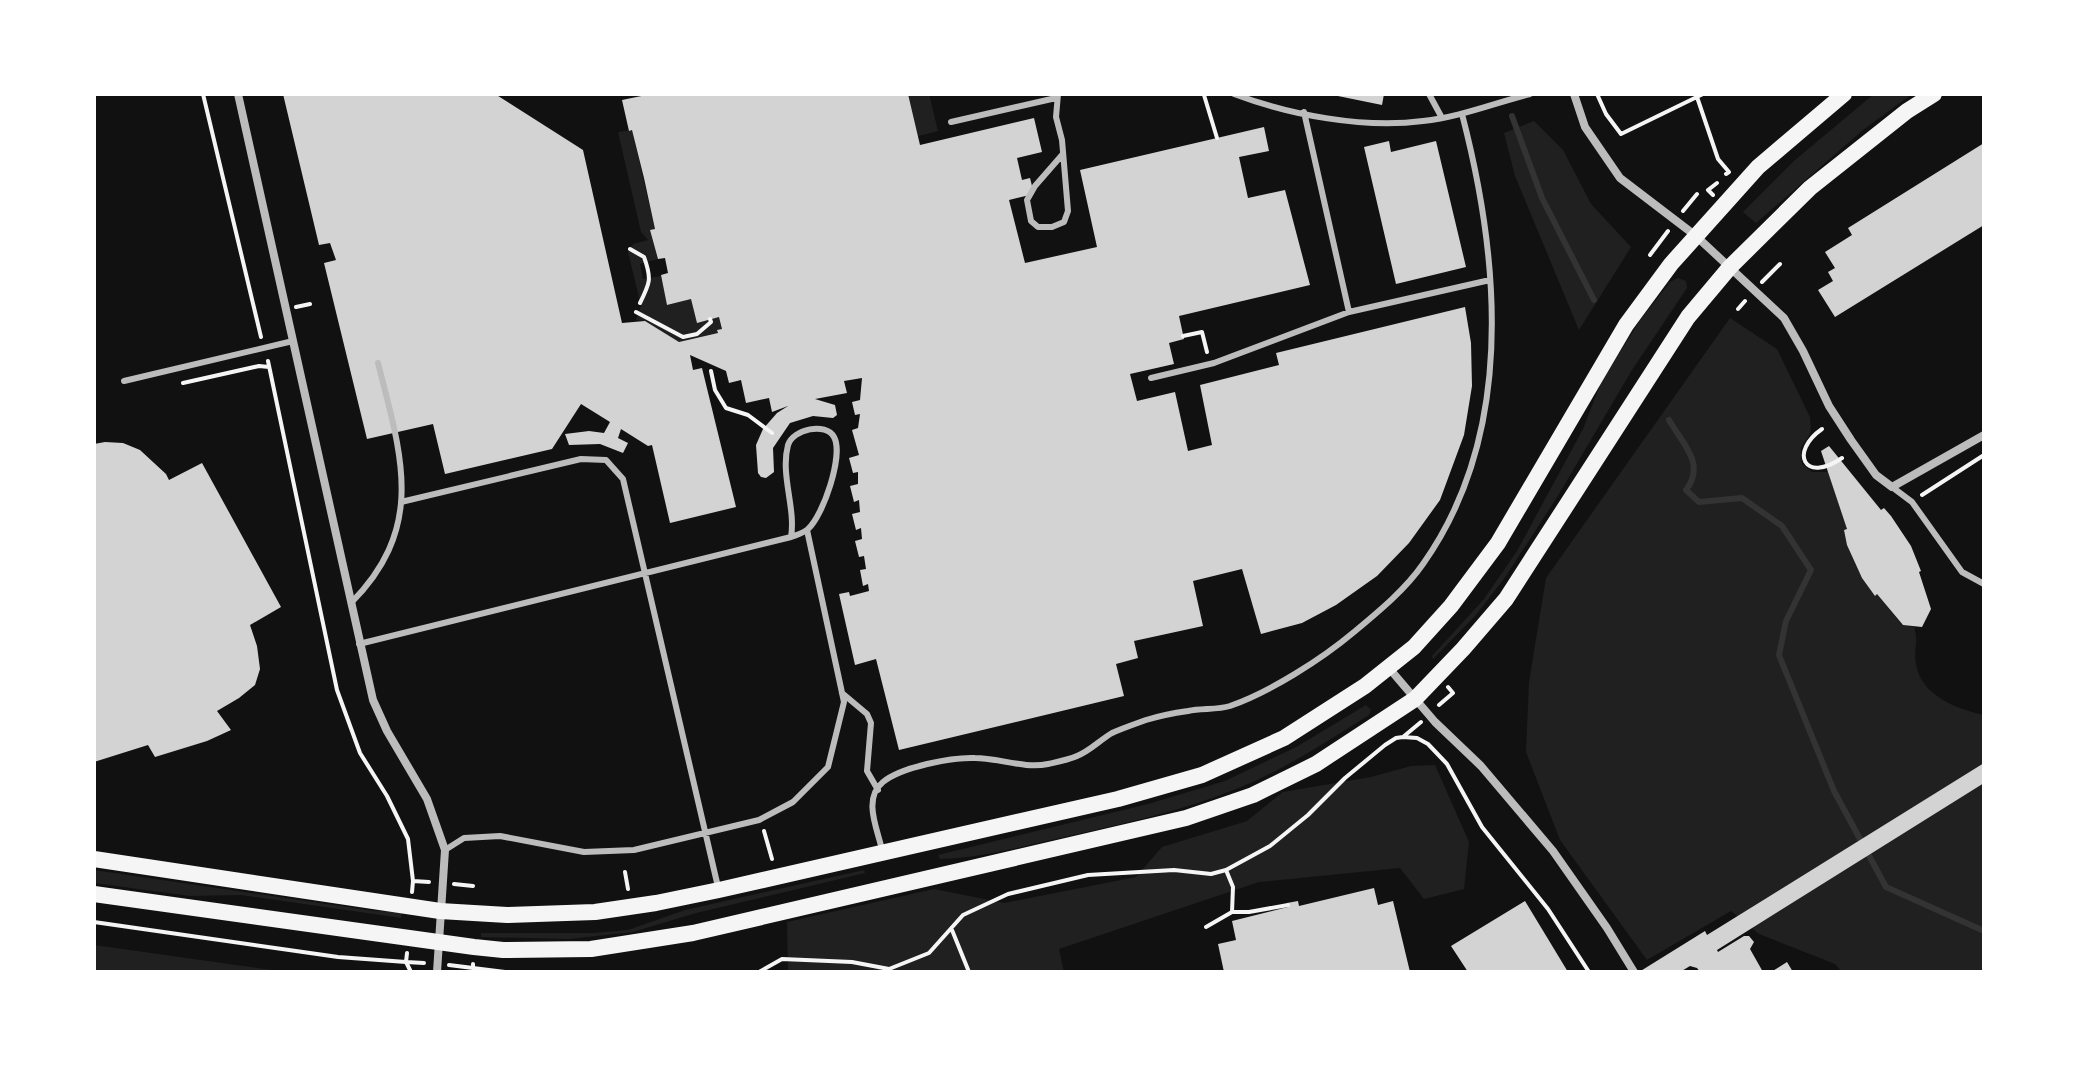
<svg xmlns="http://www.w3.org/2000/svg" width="2078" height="1066" font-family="'Work Sans',sans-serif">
<rect width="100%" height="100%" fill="#111"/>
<!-- green -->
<path fill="#202020" d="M908,94h21l9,37 -20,5z
M1874,94h38l-49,36 -107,93 -13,-11 52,-52z
M1534,121l29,29 28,54 40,43 -52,83 -64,-154 -11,-43z
M632,130l23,99 -5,2 8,28 -18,5 3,15 18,-3 7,29 23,-6 6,23 22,-5 3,12 -5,1 1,3 -39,9 -34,-21 -9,-1 5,-14 -13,-54 5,-8 15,-4 -7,-8 -23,-100z
M1678,278l8,3 1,7 -55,82 -73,124 -53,82 -30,39 -43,44 -1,-3 52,-57 33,-48 66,-122 19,-49 39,-61 29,-37z
M1730,318l47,31 33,68 1,15 -10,16 1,16 10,8h16l19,57 -3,1c6,24 15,46 31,65l2,-1 25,31 12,2c5,15 -1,23 2,37 5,32 41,45 68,51v257h-142l-7,-8 -76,-30 -28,-23 -84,49 -87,-120 -34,-88 3,-70 17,-104z
M1366,705l5,5 -2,5c-41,26 -82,53 -128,72 -58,24 -119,37 -181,51 -40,9 -79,20 -120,21l-2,-4 210,-51 77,-23 73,-35z
M1435,765l34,77 -5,47 -40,10 -24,-31 -141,14 -200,67 5,23h-276l-1,-50 147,-33 70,14 132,-26 26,-30 85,-26 36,-29 88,-15 40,-11z
M94,870l281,41 27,1 -1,6 -160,-23 -51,1 -96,-13z
M864,870l1,3 -169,40 -63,19 -64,7 -88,-2v-4h112l35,-3 57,-20z
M94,945l193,27h-193z"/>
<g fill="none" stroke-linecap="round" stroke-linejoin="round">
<!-- stream -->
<path stroke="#333" stroke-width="6" d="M1512,116l30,82 52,102
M1669,420c14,24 37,44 17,70l13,12 43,-4 40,28 29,44 -25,51 -7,34 55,136 52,96 98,44"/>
</g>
<!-- building -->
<path fill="#d3d3d3" d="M283,94h212l88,56 39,173 23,-2 34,21 39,-9 -1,-3 5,-1 -3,-12 -22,6 -6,-24 -24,6 -6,-30 7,-2 -3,-15 -7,1 -8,-29 5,-1 -11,-51 -12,-48 -3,1 -7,-31 29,-6h257l12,51 114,-27 8,34 -25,6 5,22 8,-2 4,16 -25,6 16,63 72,-16 -17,-77 184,-43 5,24 -30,6 9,41 37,-8 25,95 -131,31 5,23 -15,4 5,21 -44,10 7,27 38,-9 13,59 24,-6 -12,-60 79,-20 -3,-12 189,-46 6,36 1,43 -8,49 -24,65 -31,43 -32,33 -41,29 -34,18 -41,11 -19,-65 -49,12 10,45 -69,15 4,17 -22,6 8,32 -225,54 -23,-91 -21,6 -16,-71 10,-2 1,4 19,-5 -1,-7 -5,2 -3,-16 6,-1 -2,-13 -5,1 -4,-16 7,-2 -1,-11 -5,2 -4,-16 8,-2 -1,-12 -5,2 -4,-16 8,-2v-12l-5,1 -4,-15 10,-3 -7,-25 6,-2 2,-14 -5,1 -3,-13 8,-2 2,-22 -18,3 3,12 -32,6 20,6 2,10 -4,3 -20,-2 -23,7 -17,25 1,24 -8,6 -5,-1 -3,-4 -2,-28 7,-16 14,-16 11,-7 -16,6 -3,-14 -23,5 -5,-23 -12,3 -3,-12 -36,-16 3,15 9,-2 34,139 -66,16 -18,-78 -4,1 -27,-17 -3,9 10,5 -5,10 -23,-9 -31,1 -4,-11 24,-3 15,2 6,-11 -29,-18 -29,45 -107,25 -12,-50 -66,15 -43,-176 12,-3 -6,-17 -11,2z
M1328,94h56l-2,11z
M1389,141l2,11 45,-11 30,126 -70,17 -32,-137z
M1984,143v82l-149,92 -17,-27 15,-9 -5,-9 7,-4 -10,-16 27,-17 -4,-7z
M105,442l18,1 17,7 26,24 3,6 33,-17 79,144 -31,18 7,21 3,23 -5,16 -16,13 -22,13 14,19 -24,11 -52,16 -7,-12 -54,17v-318z
M1829,446l52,64 3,-2 7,8 20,30 10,25 -2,1 12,37 -9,18 -19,-2 -26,-31 -2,2 -13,-18 -15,-33 -3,-15 3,-1 -26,-78z
M1984,763v20l-267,167 1,2 26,-16h5l5,6 -4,7 13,23h-63l-3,-4 -7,-2 -10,6h-41l66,-41 2,4z
M1374,888l4,17 15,-4 17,71h-186l-6,-28 18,-4 -4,-19 56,-14 -1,-4 11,-2 1,5z
M1525,901l43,71h-100l-17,-26z
M1787,962l6,10h-22z"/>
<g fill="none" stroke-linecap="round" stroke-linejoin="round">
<!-- path -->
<path stroke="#f5f5f5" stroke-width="4" d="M203,94l58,243
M1597,94l9,20 15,20 82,-40
M1204,95l13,43
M1697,97l21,62 11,13 -3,2
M1713,195l-5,-5 9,-7
M1683,211l14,-17
M630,249l14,8c8,22 6,26 -4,46
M1650,255l18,-24
M1762,282l18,-18
M296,307l14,-3
M1738,309l7,-8
M636,312l47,25 14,-3 14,-12 -1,-3
M1183,336l19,-4 5,20
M268,361l69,329 23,63 27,43 21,43 5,42
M711,371l4,19 11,18 22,7 24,18
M183,383l76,-17 10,1
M1822,429c-33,23 -18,55 20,29
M1922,495l62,-40
M1439,705l14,-12 -5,-6
M1403,737l18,-15
M764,831l8,28
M1226,870l7,17 -1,25h17l39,-7
M625,872l3,17
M454,884l19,2
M412,892l1,-11 16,1
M94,922l244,35 68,5 5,10
M1206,927l26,-15
M952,930l17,42
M407,953l-1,9 18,1
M449,965l24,3v-4
M470,972l3,-4 32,4
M759,972l23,-13 70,3 37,7 40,-16 34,-38 45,-21 80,-19 86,-5 37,4 15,-4 44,-24 38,-31 37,-37 40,-33 11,-7 7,-1 14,1 11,6 19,20 35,63 66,82 41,63"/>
<!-- service -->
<path stroke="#bcbcbc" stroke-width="6" d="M1058,94l-2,23 6,23 6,71 -4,11 -12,5h-14l-7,-6 -4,-21 8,-14 27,-31
M1234,94c56,21 130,35 189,27 37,-4 71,-18 107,-27
M1429,94l13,24
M1304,112l45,200 141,-32
M951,122l105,-24
M1151,378l63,-15 135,-51
M124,381l169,-40
M1892,487l20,15 50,70 22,12
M401,502l180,-43 25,1 17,19 95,408
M351,603c76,-77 50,-148 27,-240
M359,644l432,-107c5,-2 13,-4 17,-8 15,-13 36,-74 26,-92 -8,-15 -41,-8 -46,8 -8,30 8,63 3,92
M842,693l25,21 4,9 -4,48 11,19
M445,850l19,-12 36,-2 84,16 50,-2 125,-30 34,-18 35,-35 16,-65 -37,-172
M882,850c-4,-20 -20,-51 1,-68 18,-15 69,-25 92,-24 24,0 49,11 73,6 9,-2 20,-4 29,-8 13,-5 23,-16 35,-23 11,-5 23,-9 34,-13 13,-4 28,-7 42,-9 13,-3 29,-1 42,-5 40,-14 92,-47 124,-74 24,-20 51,-42 69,-68 92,-130 77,-304 39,-450"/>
<!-- minor -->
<path stroke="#bcbcbc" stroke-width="8" d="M238,94l135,606 14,31 40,68 18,51 -8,122
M1574,94l11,33 35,51 76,58 88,82 19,33 26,55 22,34 25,35 16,12 92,-52
M1388,667l47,55 46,44 72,85 54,77 27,44"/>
<!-- secondary -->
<path stroke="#f5f5f5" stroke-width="16" d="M94,859l346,52 67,4 88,-3 61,-9 63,-13 399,-91 84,-24 82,-37 81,-52 49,-39 37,-41 47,-63 128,-218 45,-61 87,-97 86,-73
M94,894l380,53 29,3 88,-1 102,-16 493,-115 67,-23 63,-31 99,-65 48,-50 43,-50 182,-282 42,-50 80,-79 97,-77 27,-17"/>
</g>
<!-- border -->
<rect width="2078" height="1066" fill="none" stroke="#ffffff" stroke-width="192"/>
</svg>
